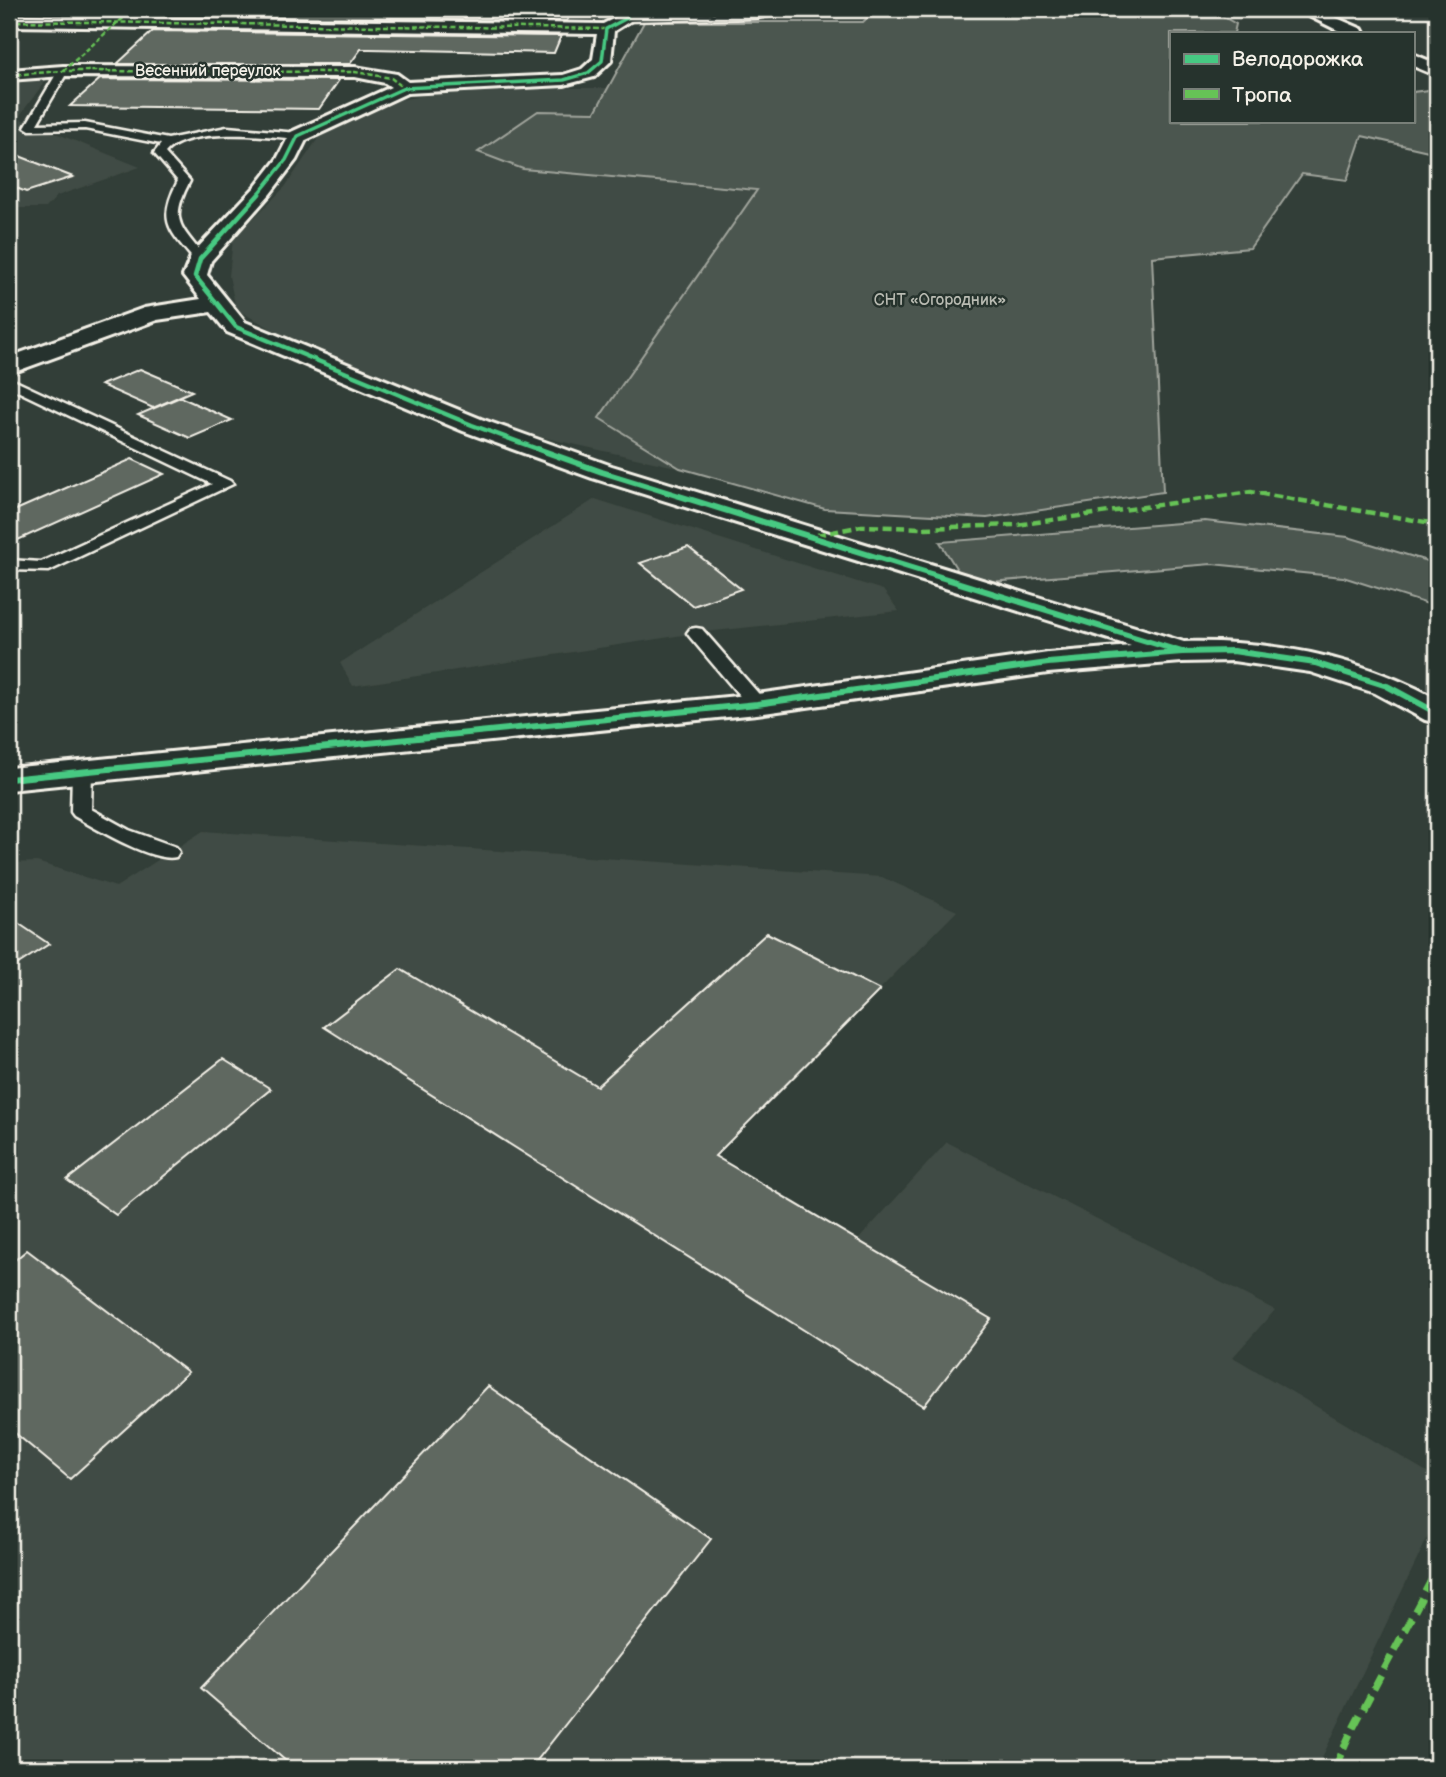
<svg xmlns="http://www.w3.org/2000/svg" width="1446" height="1777" font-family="'Balsamiq Sans',sans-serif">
<rect width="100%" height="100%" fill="#323e38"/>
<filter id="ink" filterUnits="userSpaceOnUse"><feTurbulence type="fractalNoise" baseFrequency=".0143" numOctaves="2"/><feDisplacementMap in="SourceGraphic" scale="14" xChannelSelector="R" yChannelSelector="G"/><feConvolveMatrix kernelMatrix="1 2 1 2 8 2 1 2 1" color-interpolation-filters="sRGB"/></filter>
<g filter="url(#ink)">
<!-- built -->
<path fill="#404b44" d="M46,80l-28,38 122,49 -83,29 -11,12h-37v-125z
M468,88h140l-13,24 -57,-1 -15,58 234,21 -157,227 80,51 -161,-36 -194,-73 -89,-50 -7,-33 4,-37 52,-52 34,-50 74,-36z
M595,499l288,91 16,21 -203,22 -343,53 -13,-23z
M203,831l679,46 75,34 -242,245 143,84 89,-98 328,168 -42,47 204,121v40l-120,250h-1308v-905l28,-1 79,25z"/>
<!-- green -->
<path fill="#4c564f" stroke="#a0a49c" stroke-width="2" d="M877,9h321l22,6 16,9 -2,9h-63v88h242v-29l24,-3v64l-75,-17 -15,44 -45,-6 -52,74 -98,9 11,235 -176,26 -162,-9 -145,-41 -81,-50 158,-228 -234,-21 -45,-17 60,-41 57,1 49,-90h219z
M1205,521l143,16 89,27v43l-94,-30 -131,-13 -246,20 -26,-42z"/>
<!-- building -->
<path fill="#5f6861" stroke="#f4f1e8" stroke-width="2" d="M175,9h397l-5,12 -399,-5z
M153,31l408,5 -7,17 -184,-4h-9l-11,15h-233z
M100,79l239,1 -20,29 -249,-3z
M9,152l64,25 -47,15 -17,-7z
M140,369l52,22 -39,17 -52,-23z
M180,397l52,23 -42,18 -52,-23z
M132,459l32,15 -155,70v-31z
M688,547l53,42 -48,17 -53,-43z
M9,917l40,27 -40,26z
M767,933l113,57 -165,166 276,163 -67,87 -600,-379 76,-58 197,117z
M223,1059l48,30 -155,126 -49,-35z
M27,1250l161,122 -118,107 -61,-51v-163z
M488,1386l223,153 -180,229h-237l-93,-80z"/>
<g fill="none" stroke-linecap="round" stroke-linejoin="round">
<defs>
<path id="lane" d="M784,9h23l-50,9 -130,3 -5,-3 5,-3 130,-3z
M63,68l5,3 -31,53 48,-1 83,16 59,-12 71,6 5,3 -5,3c-32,-3 -111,-13 -133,14l25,28c-22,41 -9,45 16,78l-6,4 -4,-1c-27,-32 -39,-41 -18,-81l-24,-28 7,-9 -76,-15 -55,1 -5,-3 33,-56z
M9,378l221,103 3,3 -184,87 -40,-1v-10l32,2 171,-78 -203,-97z
M696,628l6,1 62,71 2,4 -2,4h-14l-60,-71 -3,-4 3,-4z
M82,765l10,6 -1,38 38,21 47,17 3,5 -3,5c-23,6 -81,-29 -102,-41l-3,-4 1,-41z"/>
<path id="street" d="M620,9h16l-1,9 -21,13 -3,30 -17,16 -30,8 -157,8 -101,47 -10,20 -26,34 -59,67 -4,14 38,47 236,97 131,47 572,176c89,-2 175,15 253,57v24l-12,-3 -50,-27 -65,-21 -77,-11 -51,1 -134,11 -291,41 -748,76v-22l748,-74 291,-41 83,-7 -539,-168 -129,-47 -236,-99 -16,-20 -54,8 -148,54v-17l135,-49 57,-9 -18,-23 9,-22 64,-68 21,-27 14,-27 100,-45 -6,-4 -30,-6 -292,-1 -54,4v-10l54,-4 292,1 42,7 11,8 155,-7 19,-6 11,-10 4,-25 -588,-8v-10l594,8 16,-8z
M1295,9h21l46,20 2,4h-21z
M1413,54l24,10v12l-24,-10z"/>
</defs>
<!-- lane casing -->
<use href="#lane" stroke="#f4f1e8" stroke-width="5"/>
<!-- street casing -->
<use href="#street" stroke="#f4f1e8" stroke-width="6"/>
<!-- lane -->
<use href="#lane" fill="#26332d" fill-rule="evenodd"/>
<!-- street -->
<use href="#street" fill="#26332d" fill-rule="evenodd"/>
<!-- quiet-far2 -->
<path stroke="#66c356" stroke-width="2.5" stroke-dasharray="5 2.5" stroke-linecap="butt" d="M9,21l597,8
M63,71l55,-49 20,-13
M9,75l54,-4 292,1 36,6 13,10"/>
<!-- quiet-far1 -->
<path stroke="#66c356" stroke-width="4.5" stroke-dasharray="9 4.5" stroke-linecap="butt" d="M817,535l45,-9 60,2 94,-3 235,-33 186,32"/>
<!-- quiet -->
<path stroke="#66c356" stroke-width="7" stroke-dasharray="15 7" stroke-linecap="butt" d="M1335,1768l14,-32 88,-167"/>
<defs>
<path id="cycleway-far2" d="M257,196l29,-36 12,-24 106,-48 160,-8 24,-7 14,-12 4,-32 21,-11 1,-9"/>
<path id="cycleway-far1" d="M259,194l-59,65 -5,17 41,51 236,98 71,26"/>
<path id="cycleway" d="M538,449l64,23 580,180
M9,779l748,-75 291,-41 134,-11 51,-1 82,12 72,23 50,27"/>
</defs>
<!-- cycleway-far2 casing -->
<use href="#cycleway-far2" stroke="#26332d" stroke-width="5"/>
<!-- cycleway-far1 casing -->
<use href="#cycleway-far1" stroke="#26332d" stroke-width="7"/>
<!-- cycleway casing -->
<use href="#cycleway" stroke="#26332d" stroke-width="10"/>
<!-- cycleway-far2 -->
<use href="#cycleway-far2" stroke="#46c982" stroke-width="3.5"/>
<!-- cycleway-far1 -->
<use href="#cycleway-far1" stroke="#46c982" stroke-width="4.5"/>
<!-- cycleway -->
<use href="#cycleway" stroke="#46c982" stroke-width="6"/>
</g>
</g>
<g text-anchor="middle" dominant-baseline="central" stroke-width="5" stroke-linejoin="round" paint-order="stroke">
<!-- far-street labels -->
<g font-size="16" fill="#f4f1e8" stroke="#26332d">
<text x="208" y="71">Весенний переулок</text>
</g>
<!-- far-park labels -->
<g font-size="16" fill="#b9bbb2" stroke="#26332d">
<text x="940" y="300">СНТ «Огородник»</text>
</g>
</g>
<!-- margin -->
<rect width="1446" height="1777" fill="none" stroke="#26332d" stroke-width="35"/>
<rect x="18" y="18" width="1411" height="1742" fill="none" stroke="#f4f1e8" stroke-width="2.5" filter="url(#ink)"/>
<!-- legend -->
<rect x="1170" y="32" width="245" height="91" fill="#26332d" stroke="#787f78" stroke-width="2"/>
<rect x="1184" y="54" width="35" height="10" fill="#46c982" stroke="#787f78" stroke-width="2"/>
<text x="1232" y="66" font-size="21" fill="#f4f1e8">Велодорожка</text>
<rect x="1184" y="89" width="35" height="10" fill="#66c356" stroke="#787f78" stroke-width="2"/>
<text x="1232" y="102" font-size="21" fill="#f4f1e8">Тропа</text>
</svg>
